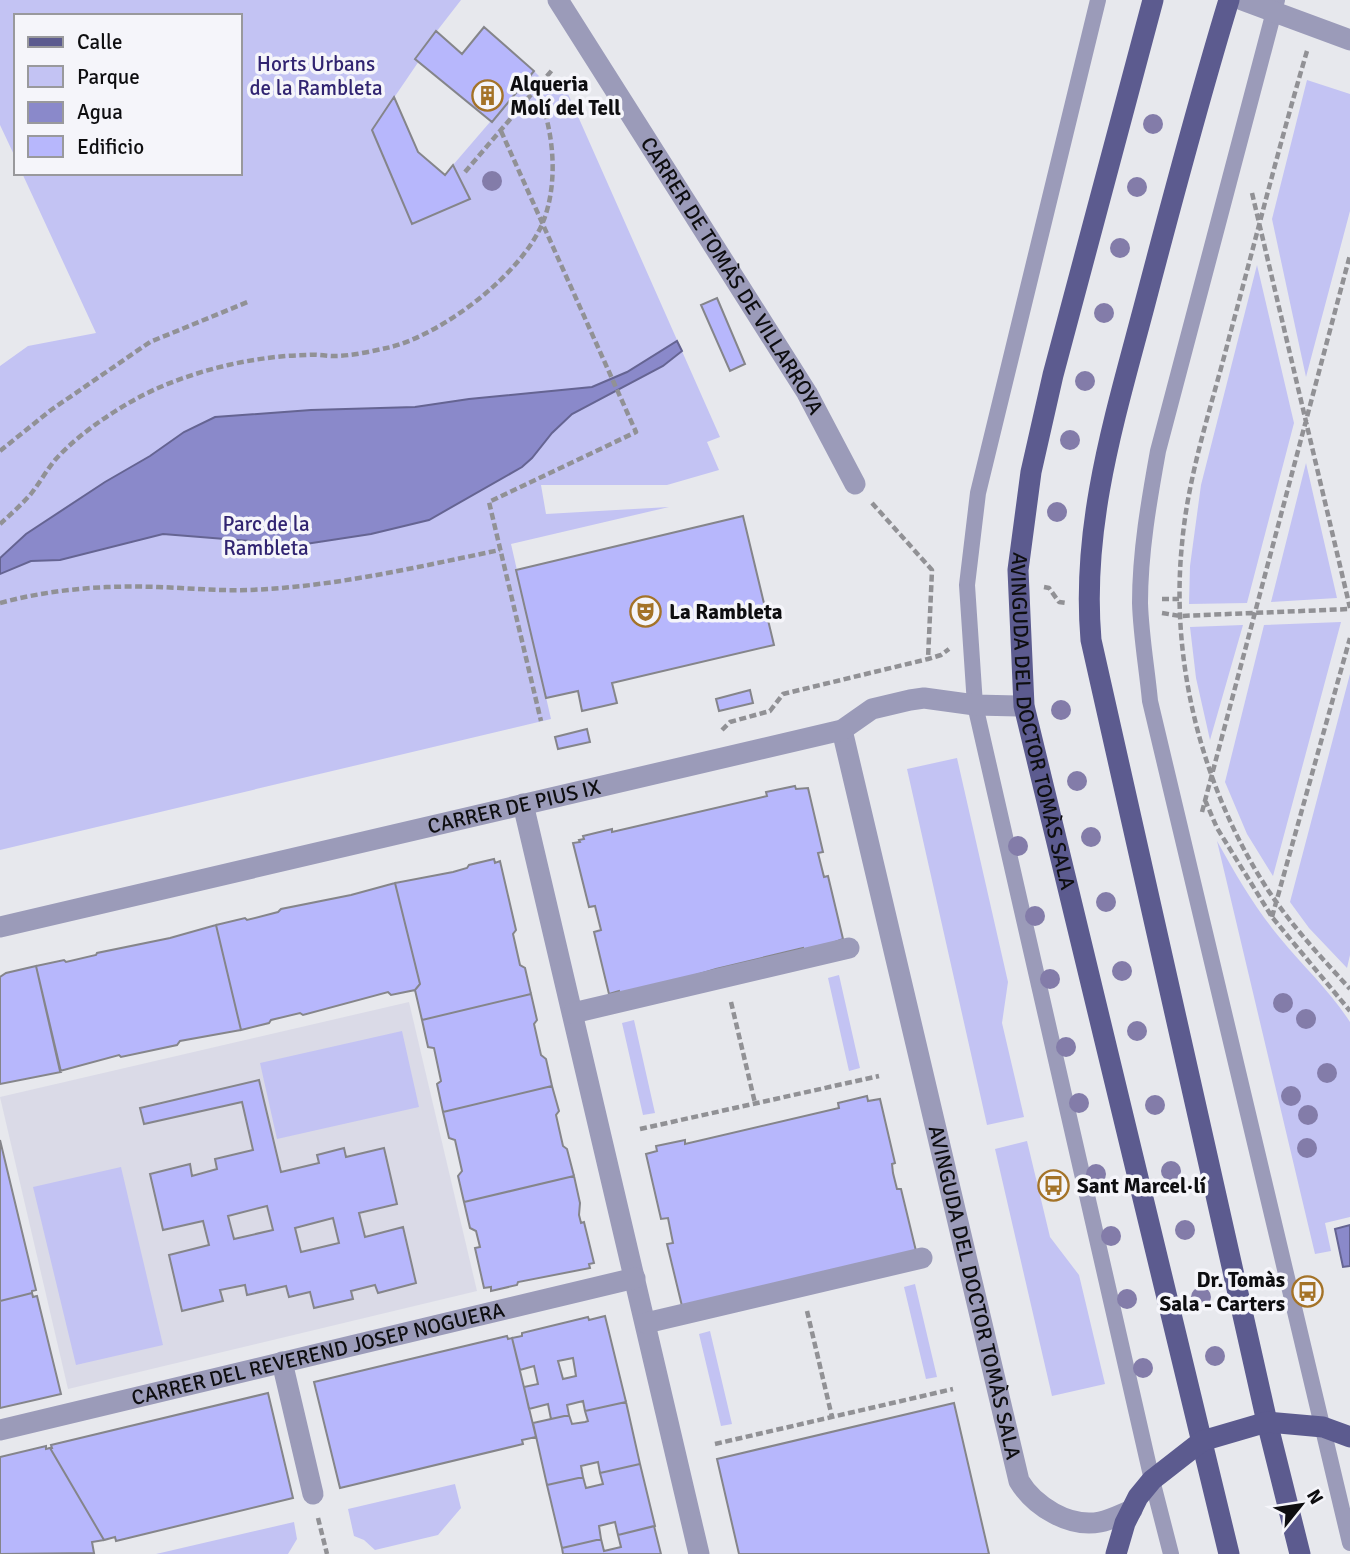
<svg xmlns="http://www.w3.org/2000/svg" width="1350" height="1554" font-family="Signika,sans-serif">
<rect width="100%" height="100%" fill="#e7e8ed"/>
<!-- built -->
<path fill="#dadae7" d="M409,1002l68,289 -409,98 -68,-292z"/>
<!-- green -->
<path fill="#c3c3f3" d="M0,0h461l-45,58 3,3 -47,69 41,94 56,-25 -16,-34 81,-94 17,17 10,-10 159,359 -13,5 12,28 -52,15h-126l5,29 123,-7 -158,37 40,175 -551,131v-484l28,-20 68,-13 -74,-160h218v-157h-224v143l-16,-34z
M1307,80l43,14v117l-44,166 -34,-158z
M1257,265l37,158 -47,180 -58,1 1,-38 11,-81z
M1306,463l31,135 -66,4z
M1341,622l-68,254 -26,-42 -22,-52 39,-157z
M1243,625l-33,115 -14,-62 -6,-51z
M1350,674v281l-3,13 -38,-40 -19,-26z
M957,758l51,224 -6,41 22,94 -37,8 -80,-356z
M1217,841c19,34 38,67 63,97 23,28 50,53 70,84v195l-25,6 6,28 -16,3z
M839,975l21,93 -11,3 -21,-93z
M634,1020l21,93 -12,2 -21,-92z
M402,1031l17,76 -142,32 -17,-76z
M1027,1141l23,96 29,38 26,109 -53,12 -57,-247z
M121,1167l42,178 -87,20 -43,-178z
M915,1284l22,93 -11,2 -22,-92z
M710,1331l22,93 -11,2 -22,-92z
M455,1484l6,24 -23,27 -63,15 -11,-10 -10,-4 -6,-27z
M294,1522l3,17 -9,15h-132z"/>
<!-- water -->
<path fill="#8a89ca" stroke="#656492" stroke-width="2" d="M677,341l5,10 -19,15 -91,48 -20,19 -20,25 -10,9 -93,53 -58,14 -72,11 -136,-11 -103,26 -29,1 -31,13v-16l26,-24 79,-52 45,-26 34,-24 31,-15 96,-7 104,-3 54,-8 123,-12 35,-15z
M1350,1225v41l-7,1 -8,-38z"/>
<!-- building -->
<path fill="#b7b7fc" stroke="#85858a" stroke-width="2" fill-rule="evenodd" d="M484,27l50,44 -42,51 -77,-63 21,-28 26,23z
M394,97l24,55 27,23 8,-10 17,34 -58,25 -40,-94z
M717,298l28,66 -15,7 -29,-66z
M743,516l31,129 -162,38 5,20 -35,8 -4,-20 -32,7 -30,-128z
M750,690l3,13 -34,8 -3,-12z
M587,729l3,13 -32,7 -3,-12z
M795,786l1,3 12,-1 15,64 -5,1 6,24 4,-1 15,63 -39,15 -1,-6 -87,21 -95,29 -2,-7 -10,3 -15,-62 7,-2 -6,-24 -6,1 -16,-64 7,-1 -1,-2 5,-1 -1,-3 29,-7v3l155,-36 -1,-4z
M494,859l1,4 5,-2 16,69 -3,4 7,31 5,3 6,26 -109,26 -7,-30 5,-6 -25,-101 58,-11 14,-4 2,-3z
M395,883l25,101 -5,6 -24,5 -3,-3 -85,23 -3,-2 -29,7 -2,3 -28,7 -25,-105 29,-7 2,2 31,-8 3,-3 70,-14z
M216,925l25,105 -61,11 -3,4 -56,12 -2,-2 -59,16 -24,-105 28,-6 2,2 30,-7 1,-2 73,-15z
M36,966l25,106 -61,12v-107l6,-4z
M531,994l6,26 -3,4 7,31 5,4 6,27 -109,26 -6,-28 4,-3 -7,-33 -6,-1 -6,-27z
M259,1080l22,92 38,-9 -2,-8 27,-7 2,9 38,-9 13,56 -38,9 6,24 38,-10 13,56 -38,10 -3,-8 -24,6 2,8 -39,9 -4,-16 -21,5 -3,-11 -39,9 -2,-10 -25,5 3,11 -41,10 -13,-56 40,-10 -6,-24 -40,9 -13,-56 40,-10 2,12 25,-7 -2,-10 38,-9 -11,-48 -98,22 -4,-16zM267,1206l6,24 -39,9 -6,-23zM333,1218l6,25 -38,9 -6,-24z
M552,1086l7,25 -3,4 7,31 4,3 7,27 -110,26 -6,-26 4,-5 -7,-31 -6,-2 -6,-26z
M867,1096l1,5 12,-2 15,64 -3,1 1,9 4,16h4l15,62 -234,55 -15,-62 6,-1 -5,-25 -7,1 -15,-65 11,-3 -1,-5 29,-6v4l154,-36 -1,-5z
M0,1140l36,150 -4,1v2l-32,8z
M574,1176l6,27 -1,12 2,8 3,-1 10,41 -5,1 1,4 -72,14 -1,3 -26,6v-4l-7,1 -9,-40 5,-1 -4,-16 -6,-3 -6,-26z
M32,1293l1,4 4,-1 24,98 -61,14v-107z
M605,1316l21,86 -41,9 -2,-10 -16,4 2,10 -18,4 -3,-15 -19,5 -5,-22 14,-3 -4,-18 -14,4 -8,-32 10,-2v-3l66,-16 1,3zM573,1358l3,18 -13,3 -5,-18z
M507,1336l1,3 4,-1 24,99 -14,3 1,4 -183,44 -26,-106z
M268,1393l25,105 -177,43 -1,-4 -11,3 -54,-92h2l-1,-3z
M626,1402l14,62 -40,9 -2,-11 -17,4 2,11 -36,8 -14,-62 36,-8 3,9 13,-2 3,-1 -3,-10z
M954,1403l35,151h-250l-22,-95z
M46,1446v3l4,-1 54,92 -12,2 2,11 -94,1v-97z
M640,1464l15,62 -37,9 -3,-13 -16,4 2,13 -39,9 -15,-63 36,-8 3,11 17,-4 -3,-11z
M654,1526l7,28h-98l-1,-6 39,-9 3,12 17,-4 -3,-12z"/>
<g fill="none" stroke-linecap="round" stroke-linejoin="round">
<!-- path -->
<path stroke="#919195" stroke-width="4.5" stroke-dasharray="7 3.5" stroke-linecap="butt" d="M1307,51c-28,95 -52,191 -78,287 -17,67 -41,136 -47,206 -12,118 20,243 84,343 24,37 54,69 84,102
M501,131l135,301 -147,70 52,219
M465,172l88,-103
M1252,193l98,415
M0,451l51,-41 99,-68 100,-41
M872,503l60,67 -4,89
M0,524c10,-9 21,-19 30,-29 9,-11 16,-24 25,-35 25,-28 69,-57 103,-72 46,-20 99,-32 149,-33 9,-1 18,1 27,1 18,0 39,-5 57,-9 53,-14 131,-73 152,-125 16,-40 11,-94 -7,-134
M1044,587l5,1 10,14 7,1
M1162,599h17
M0,603c52,-14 105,-18 158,-16 30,1 60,4 90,3 86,-3 169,-23 252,-40
M1162,613l18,3 170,-7
M722,730l8,-8 40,-11 13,-17 145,-35 13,-4 8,-6
M1205,800l12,28 55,89 78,94
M1202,812l148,-557
M1272,917l78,-279
M731,1002l24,101
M640,1129l239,-53
M807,1311l25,106
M715,1444l238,-55
M318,1518l9,36"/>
<!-- lane -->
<path stroke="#9b9bb9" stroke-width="16" d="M1098,0l-120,493 -11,92 8,120 177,775 19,74
M1277,0l-119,451c-9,50 -18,101 -18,152 1,33 7,66 10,98l200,842"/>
<!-- street -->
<g stroke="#9b9bb9" stroke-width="21">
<path id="s1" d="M558,0l249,393 48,91"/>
<path d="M1242,0l108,40"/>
<path id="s2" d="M842,730l177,751c15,25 50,47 81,41 11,-2 22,-8 32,-12"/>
<path d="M523,804l176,750"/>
<path id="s3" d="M0,927l842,-197 30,-21 38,-9 14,-2 51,7 49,1"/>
<path d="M573,1013l276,-65"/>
<path d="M646,1323l276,-65"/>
<path d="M282,1362l31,132"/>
<path id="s4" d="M0,1430l635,-152"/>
</g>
<!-- primary -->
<g stroke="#5c5b8f" stroke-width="21">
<path id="s5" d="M1153,0l-100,375 -22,97 -13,98 6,136 205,848"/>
<path d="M1229,0c-31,102 -58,204 -85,307 -29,110 -63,218 -53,333l176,782 33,132"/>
<path d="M1116,1554l9,-31 13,-26 14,-17 50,-39 65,-19 56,5 27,10"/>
</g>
</g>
<!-- trees -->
<g fill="#837ca9">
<circle cx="1153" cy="124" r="10"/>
<circle cx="492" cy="181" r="10"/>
<circle cx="1137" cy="187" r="10"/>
<circle cx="1120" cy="248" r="10"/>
<circle cx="1104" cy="313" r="10"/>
<circle cx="1085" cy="381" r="10"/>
<circle cx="1070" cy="440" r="10"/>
<circle cx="1057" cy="512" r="10"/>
<circle cx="1061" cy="710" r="10"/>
<circle cx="1077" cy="781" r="10"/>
<circle cx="1091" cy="837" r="10"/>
<circle cx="1018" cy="846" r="10"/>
<circle cx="1106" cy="902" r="10"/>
<circle cx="1035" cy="916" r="10"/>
<circle cx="1122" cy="971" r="10"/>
<circle cx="1050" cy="979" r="10"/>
<circle cx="1283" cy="1003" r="10"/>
<circle cx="1306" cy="1019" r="10"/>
<circle cx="1137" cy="1031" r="10"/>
<circle cx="1066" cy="1047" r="10"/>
<circle cx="1327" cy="1073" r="10"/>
<circle cx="1291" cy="1096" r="10"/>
<circle cx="1079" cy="1103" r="10"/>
<circle cx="1155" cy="1105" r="10"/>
<circle cx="1308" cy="1115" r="10"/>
<circle cx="1307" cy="1148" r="10"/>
<circle cx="1171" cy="1171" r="10"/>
<circle cx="1096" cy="1174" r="10"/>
<circle cx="1185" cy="1230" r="10"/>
<circle cx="1111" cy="1236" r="10"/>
<circle cx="1201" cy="1297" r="10"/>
<circle cx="1127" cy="1299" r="10"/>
<circle cx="1215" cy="1356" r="10"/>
<circle cx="1143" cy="1368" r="10"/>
</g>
<!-- icons -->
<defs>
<symbol id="building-ring" viewBox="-11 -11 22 22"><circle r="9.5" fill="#f5f5fa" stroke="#a47328" stroke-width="1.5"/><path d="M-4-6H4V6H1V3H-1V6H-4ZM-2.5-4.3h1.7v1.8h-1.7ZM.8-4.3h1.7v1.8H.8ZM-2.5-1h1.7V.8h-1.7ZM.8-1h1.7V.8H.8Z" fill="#a47328"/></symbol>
<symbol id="theatre-ring" viewBox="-11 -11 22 22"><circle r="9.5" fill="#f5f5fa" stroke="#a47328" stroke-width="1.5"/><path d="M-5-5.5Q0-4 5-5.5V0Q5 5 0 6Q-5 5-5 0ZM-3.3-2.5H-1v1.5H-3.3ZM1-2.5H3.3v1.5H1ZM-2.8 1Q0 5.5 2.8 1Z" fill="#a47328"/></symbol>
<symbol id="bus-ring" viewBox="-11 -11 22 22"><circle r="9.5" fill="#f5f5fa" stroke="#a47328" stroke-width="1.5"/><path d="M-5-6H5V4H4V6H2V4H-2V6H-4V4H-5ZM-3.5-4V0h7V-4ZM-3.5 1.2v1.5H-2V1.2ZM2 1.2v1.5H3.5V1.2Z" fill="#a47328"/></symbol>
</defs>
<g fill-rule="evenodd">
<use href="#building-ring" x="470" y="78" width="35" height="35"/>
<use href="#theatre-ring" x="628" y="594" width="35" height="35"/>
<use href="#bus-ring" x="1036" y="1168" width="35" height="35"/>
<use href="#bus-ring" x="1290" y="1274" width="35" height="35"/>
</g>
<g text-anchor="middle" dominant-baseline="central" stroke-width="7" stroke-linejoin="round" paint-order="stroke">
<!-- park labels -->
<g font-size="21" fill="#312471" stroke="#f5f5fa">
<text x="316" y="64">Horts Urbans<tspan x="316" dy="24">de la Rambleta</tspan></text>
<text x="266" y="524">Parc de la<tspan x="266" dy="24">Rambleta</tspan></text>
</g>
<!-- poi labels -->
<g font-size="21" font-weight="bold" fill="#0e0e10" stroke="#f5f5fa" text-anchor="start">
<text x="510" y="84">Alqueria<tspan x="510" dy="24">Molí del Tell</tspan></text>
<text x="669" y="612">La Rambleta</text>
<text x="1077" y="1186">Sant Marcel·lí</text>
<text x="1285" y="1280" text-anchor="end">Dr. Tomàs<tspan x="1285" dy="24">Sala - Carters</tspan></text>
</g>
<!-- street labels -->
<g font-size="21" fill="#0e0e10" stroke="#f5f5fa">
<text stroke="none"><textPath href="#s1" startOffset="326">CARRER DE TOMÀS DE VILLARROYA</textPath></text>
<text stroke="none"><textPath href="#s5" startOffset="740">AVINGUDA DEL DOCTOR TOMÀS SALA</textPath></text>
<text stroke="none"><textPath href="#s3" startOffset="528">CARRER DE PIUS IX</textPath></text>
<text stroke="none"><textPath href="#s2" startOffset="578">AVINGUDA DEL DOCTOR TOMÀS SALA</textPath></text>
<text stroke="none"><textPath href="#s4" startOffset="327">CARRER DEL REVEREND JOSEP NOGUERA</textPath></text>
</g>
</g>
<!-- legend -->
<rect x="14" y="14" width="228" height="161" fill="#f5f5fa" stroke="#99999c" stroke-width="2"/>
<rect x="28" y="37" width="35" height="10" fill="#5c5b8f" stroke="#99999c" stroke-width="2"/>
<text x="77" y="49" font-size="21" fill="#0e0e10">Calle</text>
<rect x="28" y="66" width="35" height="21" fill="#c3c3f3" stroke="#99999c" stroke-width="2"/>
<text x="77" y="84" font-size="21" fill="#0e0e10">Parque</text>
<rect x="28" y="102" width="35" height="21" fill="#8a89ca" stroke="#99999c" stroke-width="2"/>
<text x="77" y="119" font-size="21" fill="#0e0e10">Agua</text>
<rect x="28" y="136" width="35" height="21" fill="#b7b7fc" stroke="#99999c" stroke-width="2"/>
<text x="77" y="154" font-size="21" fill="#0e0e10">Edificio</text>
<!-- north arrow -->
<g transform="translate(1301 1505) rotate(60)" stroke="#f5f5fa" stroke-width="5" paint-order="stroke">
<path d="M0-5L12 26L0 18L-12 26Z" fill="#0e0e10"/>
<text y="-10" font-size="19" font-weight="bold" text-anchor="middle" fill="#0e0e10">N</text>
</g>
</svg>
